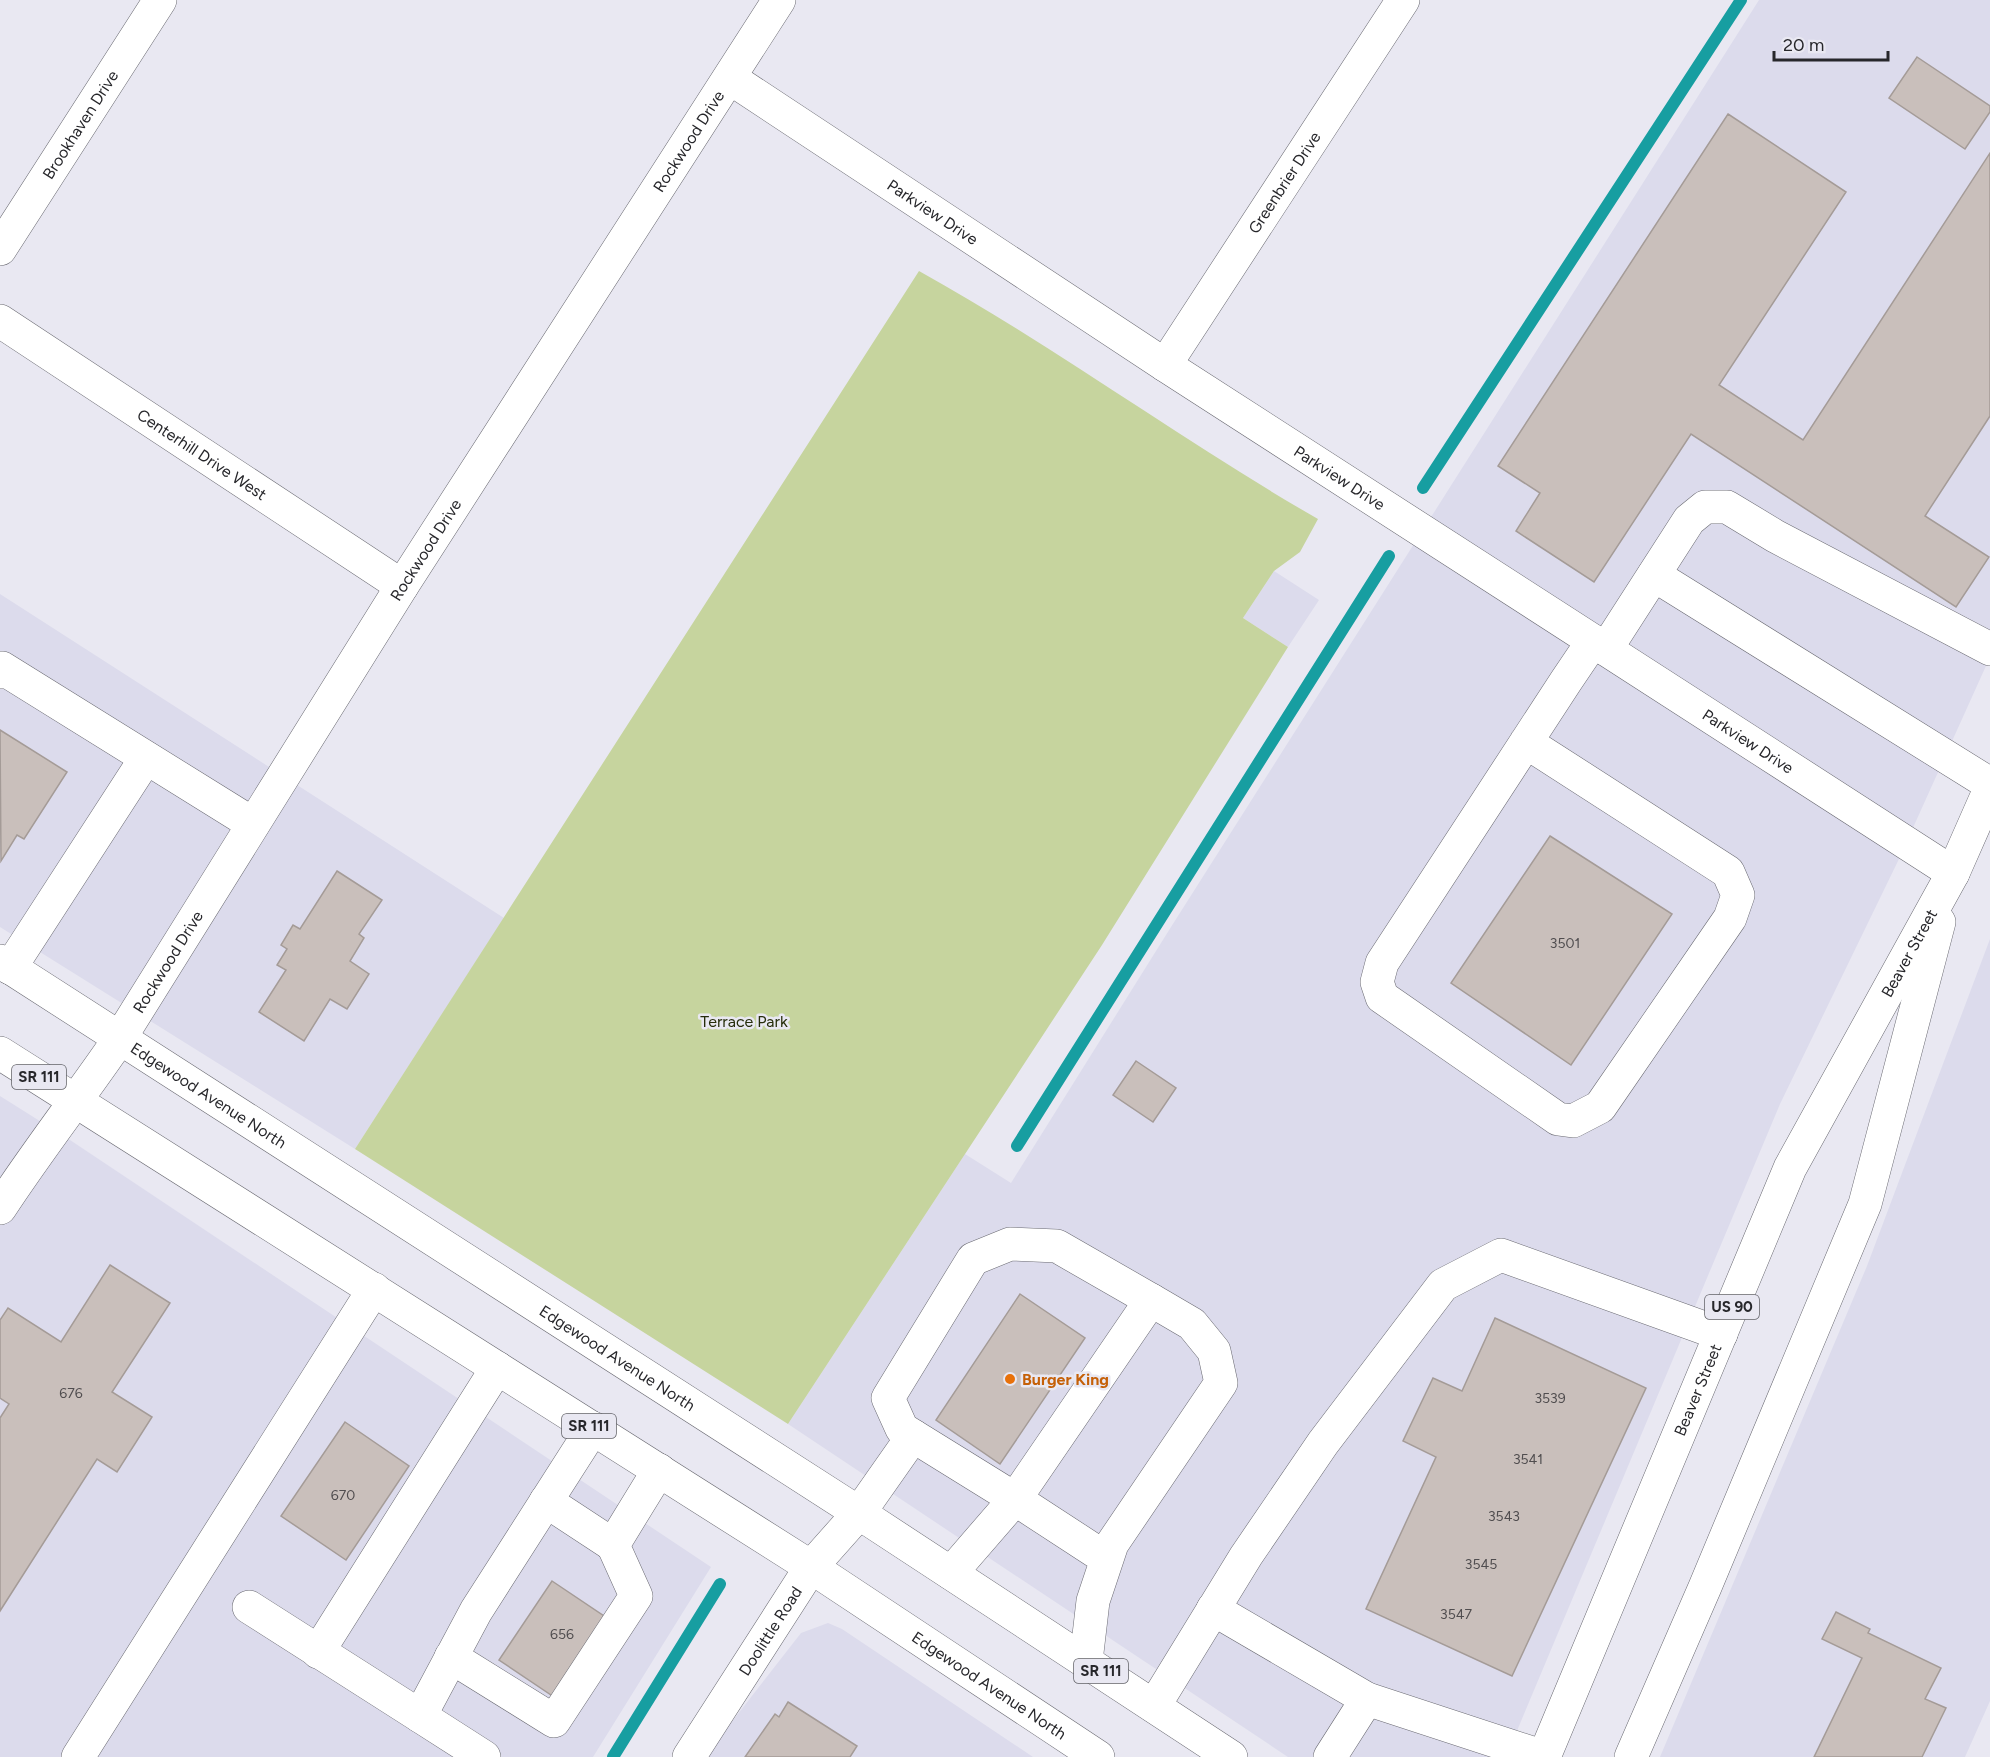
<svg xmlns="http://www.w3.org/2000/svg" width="1990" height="1757" font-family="Figtree,sans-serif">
<rect width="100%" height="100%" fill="#e9e8f2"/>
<!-- built -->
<path fill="#dcdbec" d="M1759,0h231v657l-92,204 -118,243 -274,653h-218l-500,-333 177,-270 46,29 160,-256z
M1274,571l45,29 -31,47 -45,-29z
M0,594l504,324 -149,231 -355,-222z
M1990,939v762l-25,56h-305l207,-491z
M0,1096l70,44 641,427 -118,190h-593z
M828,1623l14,6 191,128h-325l12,-20 81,-104z"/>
<!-- green -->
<path fill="#c6d49e" d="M919,271c137,76 263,170 399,248l-18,33 -26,19 -31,47 45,29 -186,298 -314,479 -433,-275z"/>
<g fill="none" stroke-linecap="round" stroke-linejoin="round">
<!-- stream -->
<path stroke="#179ea1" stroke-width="12" d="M1423,488l318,-488
M1017,1146l372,-590
M613,1757l107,-173"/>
</g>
<!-- building -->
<path fill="#c9bfbb" stroke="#a49b97" stroke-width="1.5" d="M1917,57l73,49v6l-25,37 -76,-51z
M1728,114l118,78 -127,193 84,55 187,-287v263l-65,100 64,41 -33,50 -265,-173 -97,148 -78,-51 24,-38 -42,-27z
M0,730l67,42 -43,67 -7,-4 -16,26z
M1550,836l122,78 -101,151 -120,-82z
M337,871l45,29 -23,34 5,4 -14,23 19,13 -22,35 -17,-10 -26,42 -45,-29 27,-42 -9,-5 10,-16 -6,-4 12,-20 7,4z
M1136,1061l40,27 -23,34 -40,-27z
M110,1265l60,38 -58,89 40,25 -35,55 -20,-13 -97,152v-193l9,-14 -9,-6v-78l8,-12 53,34z
M1020,1294l65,44 -85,126 -64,-44z
M1495,1318l151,70 -134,288 -146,-67 70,-152 -33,-16 30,-63 29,13z
M345,1422l64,44 -63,94 -65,-44z
M552,1581l55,37 -53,79 -55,-37z
M1836,1612l34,17 -2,4 73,35 -16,31 21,9 -24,49h-108l48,-99 -40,-19z
M788,1702l69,44 -7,11h-105l30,-43 4,3z"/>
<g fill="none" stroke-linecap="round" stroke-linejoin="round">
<defs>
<g id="minor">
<path id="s1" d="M730,78l435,287 788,508"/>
<path id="s2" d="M0,249l160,-249"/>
<path id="s3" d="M0,321l402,265"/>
<path id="s4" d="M1165,365l238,-365"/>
<path d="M1654,575l336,209"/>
<path d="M1606,649l83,-129 16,-13h22l48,29 215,113"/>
<path d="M0,672l2,-4 251,156"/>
<path d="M1526,742l202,130 10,23 -8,23 -130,189 -27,14 -15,-2 -176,-122 -5,-15 5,-19 184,-282 27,-40"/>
<path d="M10,968l136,-210"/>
<path id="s5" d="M0,1208c38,-58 81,-113 120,-170l282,-452 377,-586"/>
<path d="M546,1501l67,44"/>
<path d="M951,1573l64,-74 -113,-70 -14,-31 85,-139 37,-15 47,2 94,54"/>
<path d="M249,1607l171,109"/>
<path d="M1213,1609l154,90 177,58"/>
<path d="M318,1652l179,-284"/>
<path d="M451,1657l103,64 82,-125 -23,-51 46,-75"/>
<path d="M1086,1661l7,-60 19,-57 109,-161 -7,-32 -22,-27 -41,-24 -136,199 92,60"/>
<path d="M1154,1706l92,-150 77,-113 120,-158 58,-30 220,79"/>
<path d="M78,1757l296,-468"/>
<path d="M484,1757l-64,-41 56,-105 117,-183"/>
<path id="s6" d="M689,1757l122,-190 48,-54 54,-77"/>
<path d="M1330,1757l37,-58"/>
</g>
<g id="major">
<path id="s7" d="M0,961l859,552 372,244"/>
<path id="s8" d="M0,1053l811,514 287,190"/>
<path id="s9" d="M1544,1757l246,-589 163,-295 37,-84"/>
<path d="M1631,1757l74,-170 160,-383 74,-282"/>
</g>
</defs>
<!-- minor casing -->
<use href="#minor" stroke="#6a6a72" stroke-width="34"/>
<!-- major casing -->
<use href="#major" stroke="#6a6a72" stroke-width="34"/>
<!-- minor -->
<use href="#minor" stroke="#fff" stroke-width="33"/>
<!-- major -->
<use href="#major" stroke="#fff" stroke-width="33"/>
</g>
<!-- markers -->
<circle fill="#e8710a" stroke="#e9e8f2" stroke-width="2" cx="1010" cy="1379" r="6"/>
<g text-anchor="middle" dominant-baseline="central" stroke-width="5" stroke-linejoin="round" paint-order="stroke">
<!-- number labels -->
<g font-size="14" fill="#504d4f">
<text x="1565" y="943">3501</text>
<text x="71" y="1393">676</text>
<text x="1550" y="1398">3539</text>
<text x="1528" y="1459">3541</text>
<text x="343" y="1495">670</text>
<text x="1504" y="1516">3543</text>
<text x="1481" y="1564">3545</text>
<text x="1456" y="1614">3547</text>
<text x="562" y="1634">656</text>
</g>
<!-- shield labels -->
<g fill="#e9e8f2" stroke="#616167" stroke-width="1.5">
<rect x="12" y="1065" width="54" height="24" rx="4.5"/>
<rect x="1705" y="1295" width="54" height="24" rx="4.5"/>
<rect x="562" y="1414" width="54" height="24" rx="4.5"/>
<rect x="1074" y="1659" width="54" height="24" rx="4.5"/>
</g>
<g font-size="15" font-weight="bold" fill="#27272b">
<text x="39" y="1077">SR 111</text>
<text x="1732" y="1307">US 90</text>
<text x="589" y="1426">SR 111</text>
<text x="1101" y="1671">SR 111</text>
</g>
<!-- street labels -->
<g font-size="16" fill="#27272b" stroke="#e9e8f2">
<text stroke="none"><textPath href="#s2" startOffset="148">Brookhaven Drive</textPath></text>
<text stroke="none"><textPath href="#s5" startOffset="1270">Rockwood Drive</textPath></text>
<text stroke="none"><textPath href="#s4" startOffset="218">Greenbrier Drive</textPath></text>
<text stroke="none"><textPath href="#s1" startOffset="243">Parkview Drive</textPath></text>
<text stroke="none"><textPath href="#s3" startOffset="242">Centerhill Drive West</textPath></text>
<text stroke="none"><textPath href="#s1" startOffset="729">Parkview Drive</textPath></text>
<text stroke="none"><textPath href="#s5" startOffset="784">Rockwood Drive</textPath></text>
<text stroke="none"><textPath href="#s1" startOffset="1215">Parkview Drive</textPath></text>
<text stroke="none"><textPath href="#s9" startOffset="884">Beaver Street</textPath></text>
<text stroke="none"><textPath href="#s5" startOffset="298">Rockwood Drive</textPath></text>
<text stroke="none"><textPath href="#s7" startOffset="248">Edgewood Avenue North</textPath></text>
<text stroke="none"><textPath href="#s7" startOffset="734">Edgewood Avenue North</textPath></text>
<text stroke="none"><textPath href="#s9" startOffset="398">Beaver Street</textPath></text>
<text stroke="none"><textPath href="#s6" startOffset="150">Doolittle Road</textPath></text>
<text stroke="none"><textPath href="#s8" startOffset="1174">Edgewood Avenue North</textPath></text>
</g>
<!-- park labels -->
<g font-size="16" fill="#262d0b" stroke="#e9e8f2">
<text x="744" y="1021">Terrace Park</text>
</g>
<!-- food labels -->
<g font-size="16" font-weight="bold" fill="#c56008" stroke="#e9e8f2" text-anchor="start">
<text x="1022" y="1379">Burger King</text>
</g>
</g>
<!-- scale -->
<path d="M1774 51v9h114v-9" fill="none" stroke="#27272b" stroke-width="3"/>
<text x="1783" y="51" font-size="18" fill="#27272b" stroke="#e9e8f2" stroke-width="4.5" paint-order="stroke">20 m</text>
</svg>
